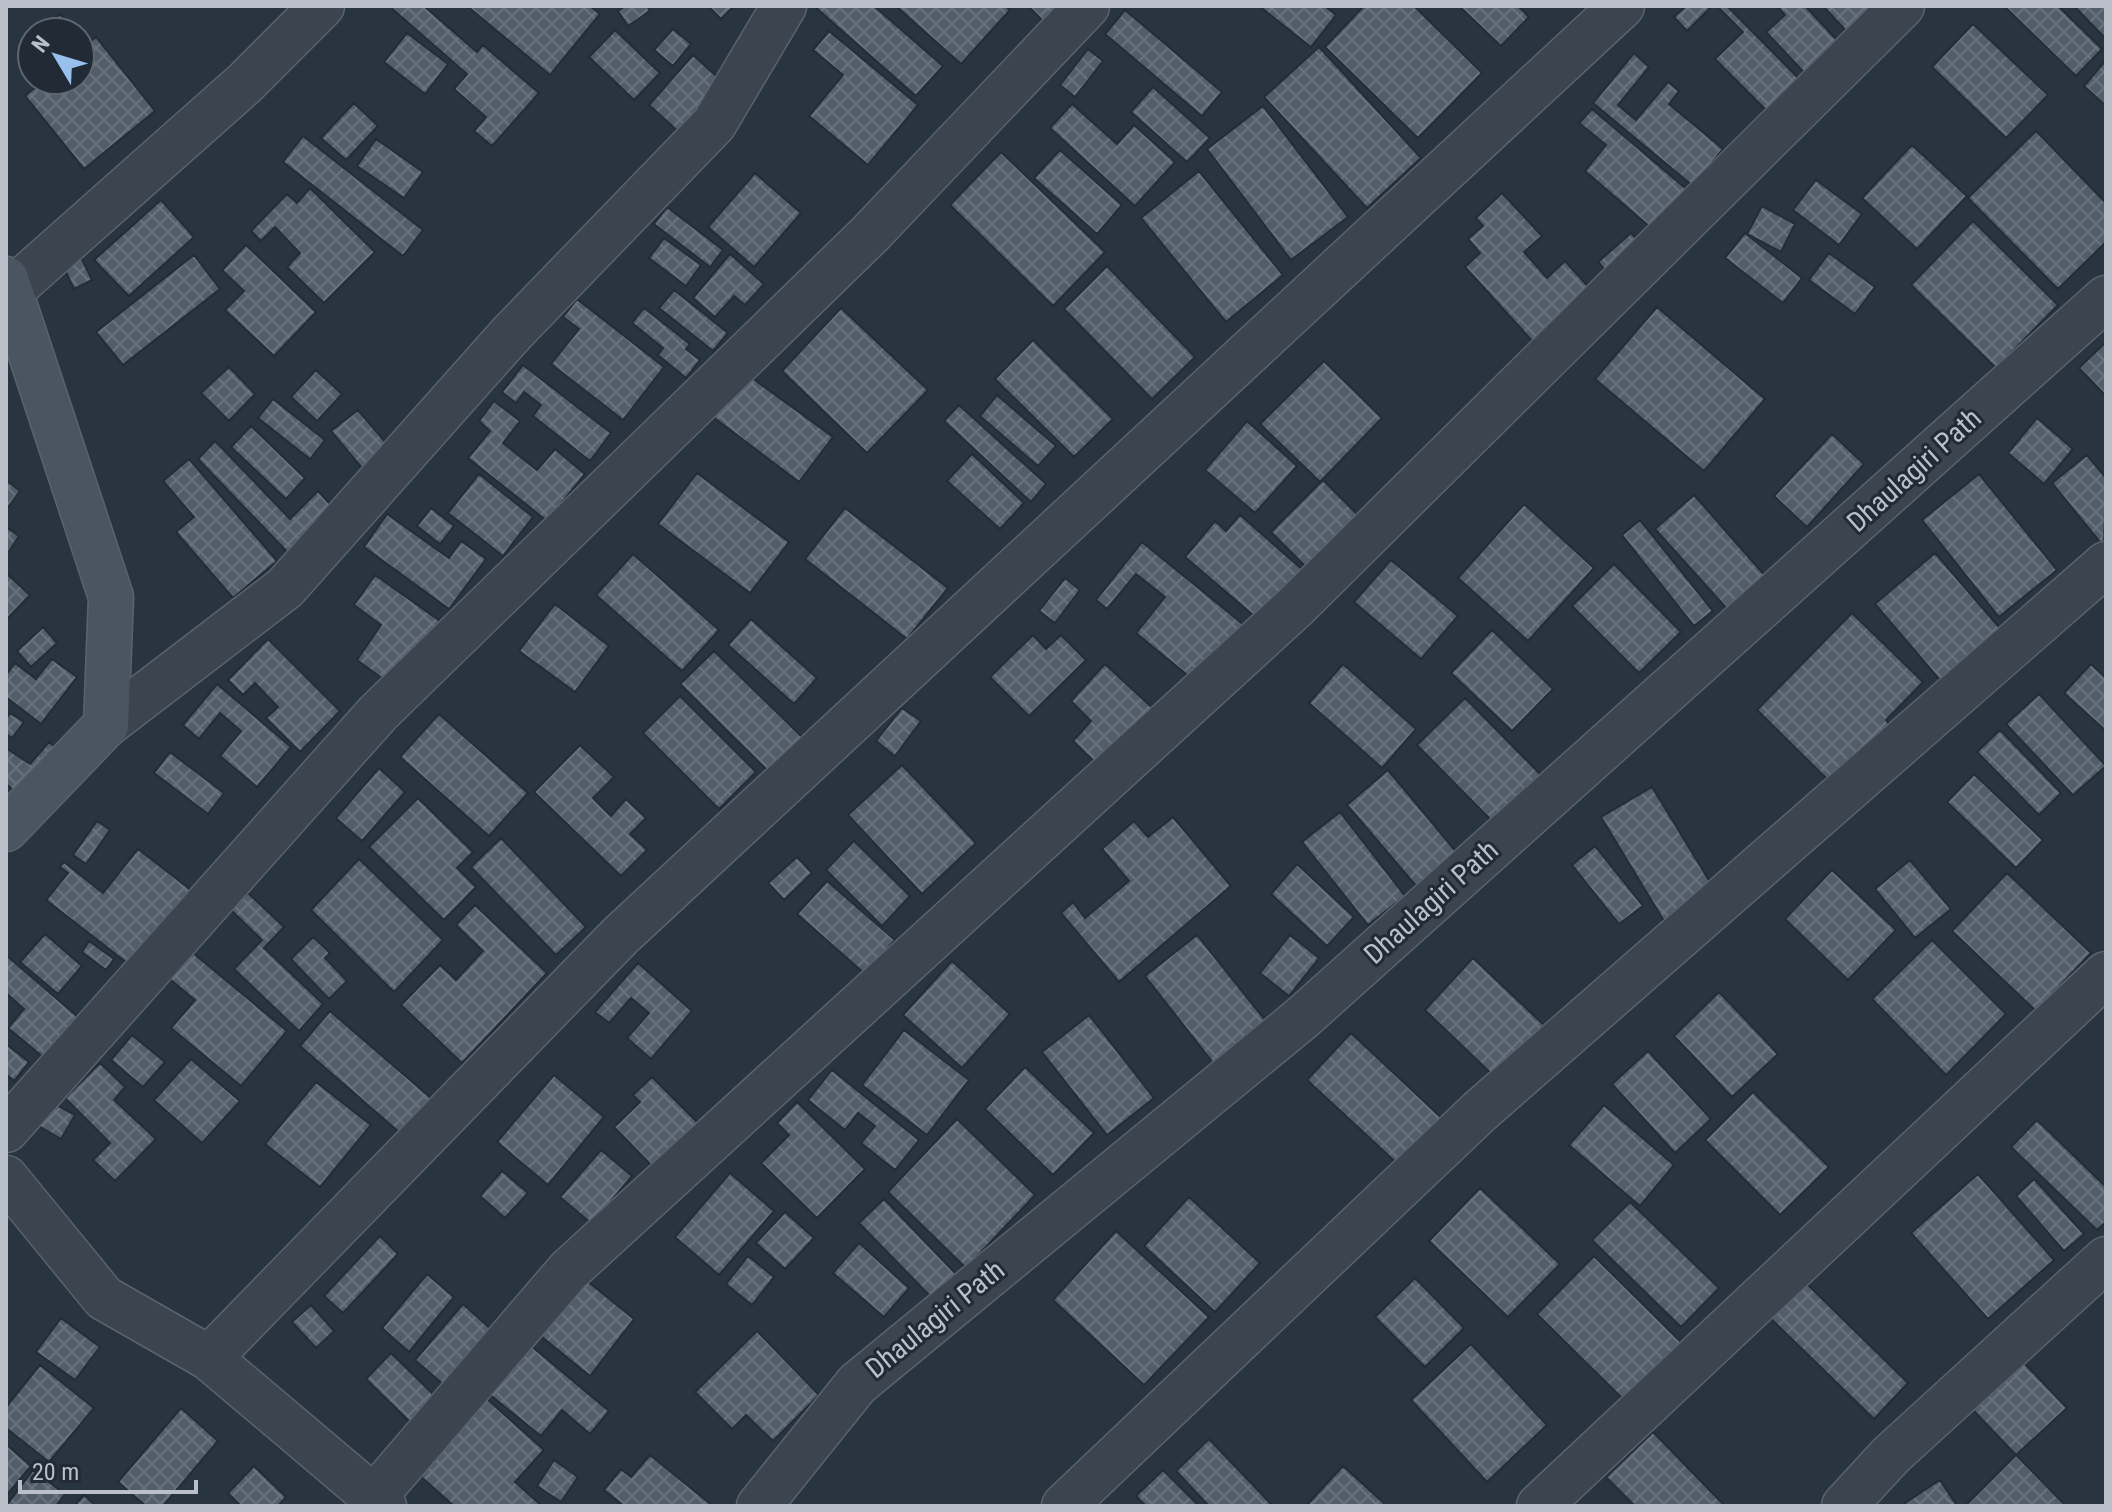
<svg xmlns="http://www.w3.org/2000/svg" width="2112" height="1512" font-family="'Roboto Condensed',sans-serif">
<defs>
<pattern id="building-cross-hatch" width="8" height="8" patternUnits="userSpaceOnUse" patternTransform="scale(2)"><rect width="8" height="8" fill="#525d6a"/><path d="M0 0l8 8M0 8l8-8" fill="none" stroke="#69727e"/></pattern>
</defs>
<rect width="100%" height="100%" fill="#28343f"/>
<!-- building -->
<path fill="url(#building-cross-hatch)" stroke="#232c37" stroke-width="2" d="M389,6h35l53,46 6,-7 56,48 -47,53 -18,-15 12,-14 -32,-28 13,-15z
M467,6h123l10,8 -50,61z
M625,6h22l3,5 -22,15 -10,-15z
M708,6h26l-13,13z
M814,6h60l69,60 -27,30z
M896,6h109l5,4 -49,54z
M1028,6h35l-18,17z
M1259,6h66l11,9 -25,32z
M1364,6h50l68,67 -64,65 -93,-91z
M1459,6h59l11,11 -28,29z
M1686,6h26l-25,25 -13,-14z
M1717,6h10l80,81 -32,32 -60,-60 28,-27z
M1777,6h28l43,46 -34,31 -48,-51 19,-17z
M1823,6h55l-30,27z
M2004,6h54l44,43 -26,27z
M2074,6h32v33z
M1125,10l97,82 -20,24 -97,-82z
M60,14l16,18h-38z
M1973,24l75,71 -42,43 -74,-71z
M673,29l18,15 -18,22 -19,-16z
M615,30l45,43 -26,27 -45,-43z
M829,31l89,74 -50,60 -59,-49 34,-41 -30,-25z
M407,33l41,31 -23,30 -41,-32z
M96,37l59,74 -71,58 -59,-73 19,-16h36v-30z
M32,38v32l-16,-19z
M1319,47l102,111 -54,50 -103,-111z
M1088,49l15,12 -28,36 -15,-12z
M1634,53l15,14 -31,38 18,15 32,-38 11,9 -10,13 54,45 -30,37 -100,-83z
M693,55l31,28 -44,50 -31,-28z
M2106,60v46l-22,-20z
M1153,87l57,51 -23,24 -56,-50z
M354,103l24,23 -32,34 -25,-22z
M1072,104l45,40 17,-19 41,37 -40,44 -85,-78z
M1263,106l85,111 -57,43 -84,-111z
M1592,109l99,84 -34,40 -72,-62 21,-26 -27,-22z
M2036,131l70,72v39l-48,47 -90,-91z
M303,136l120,94 -20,26 -120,-94z
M376,139l47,33 -19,26 -47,-32z
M1912,145l55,51 -50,53 -55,-51z
M1060,150l62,55 -25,29 -63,-56z
M1001,152l104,100 -52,54 -103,-101z
M1199,171l84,104 -57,47 -85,-104z
M755,173l46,40 -47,54 -46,-40z
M1816,180l46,34 -23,31 -46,-35z
M310,188l65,64 -51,51 -37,-36 13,-14 -25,-26 -14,14 -10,-10 36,-37 10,9z
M1502,193l40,43 -18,16 23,26 18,-17 27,30 -57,53 -70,-77 15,-14 -12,-14 15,-13 -7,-8z
M161,200l33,37 -65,59 -35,-36z
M1762,206l33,18 -14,28 -34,-18z
M667,207l56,43 -13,17 -56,-43z
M1973,221l85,84 -62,63 -85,-83z
M1631,233l14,16 -33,29 -14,-16z
M1745,233l57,45 -19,25 -58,-45z
M664,238l37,27 -15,21 -37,-28z
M246,245l70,67 -42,44 -49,-46 19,-19 -22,-21z
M78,251l14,29 -18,9 -14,-30z
M1829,253l46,34 -20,27 -46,-34z
M730,254l34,30 -19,21 -11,-9 -19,21 -22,-19z
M194,255l26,34 -97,76 -27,-33z
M1107,266l88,91 -43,42 -88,-90z
M674,290l54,43 -15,18 -54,-43z
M577,299l87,68 -41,53 -72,-56 28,-35 -16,-12z
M1657,307l108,92 -61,72 -109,-92z
M644,308l46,36 -4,5 14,11 -14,18 -28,-23 5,-7 -31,-25z
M841,308l87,82 -61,63 -85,-82z
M1033,340l80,79 -39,38 -79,-78z
M2106,342v54l-27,-28z
M1324,361l58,57 -62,64 -60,-58z
M523,365l88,68 -21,28 -57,-45 8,-11 -17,-13 -8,11 -14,-11z
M229,367l26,27 -26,27 -28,-28z
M316,370l26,24 -25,27 -26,-24z
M741,370l92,67 -34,45 -99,-75z
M997,395l59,51 -18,20 -58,-50z
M273,399l52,41 -15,19 -52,-41z
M494,401l26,20 -17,22 34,27 18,-21 30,25 -38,47 -79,-63 22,-27 -11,-10z
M959,405l87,79 -15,18 -87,-81z
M358,410l35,41 -27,22 -35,-42z
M2037,418l36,31 -29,35 -36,-31z
M1247,421l50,45 -42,47 -50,-43z
M251,426l54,52 -19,21 -55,-52z
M1832,434l32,30 -57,63 -33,-31z
M215,441l75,78 28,-28 23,25 -46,44 -97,-101z
M972,454l52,49 -24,26 -53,-48z
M2087,455l19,23 -2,69 -52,-64z
M189,459l88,102 -44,37 -57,-66 18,-15 -31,-36z
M697,473l92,69 -39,51 -92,-69z
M479,474l54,43 -30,39 -55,-43z
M1979,474l78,96 -58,47 -77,-97z
M6,480l14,11 -14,19z
M1323,480l43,43 -52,52 -43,-43z
M1694,495l73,83 -37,34 -75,-83z
M1524,504l70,64 -66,73 -70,-63z
M431,508l23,18 -14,18 -23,-18z
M845,508l103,80 -41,51 -102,-80z
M387,514l62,44 12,-17 25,18 -37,50 -85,-62z
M1240,515l64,56 -44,50 -75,-64 30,-36 11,10z
M1640,520l73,91 -19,15 -72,-91z
M6,527l13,9 -13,20z
M1142,542l102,83 -47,58 -61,-50 29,-36 -29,-23 -29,35 -11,-9z
M1935,553l70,81 -60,52 -70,-82z
M633,554l86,76 -37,41 -86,-76z
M1391,560l67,56 -37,43 -67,-57z
M1614,564l67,68 -42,41 -67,-67z
M6,573l24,22 -24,25z
M375,575l65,46 -46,66 -37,-27 24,-35 -27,-20z
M1065,578l15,12 -25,33 -16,-12z
M555,604l54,42 -34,46 -56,-41z
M1852,613l71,69 -37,38 15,18 -38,31 -11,-13 -24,24 -71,-70z
M751,619l66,59 -23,26 -66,-59z
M43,627l14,16 -26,24 -14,-16z
M1492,630l61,59 -41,42 -61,-58z
M1033,635l13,14 15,-14 25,25 -57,56 -39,-39z
M268,639l72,72 -40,41 -34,-34 12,-11 -23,-24 -12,12 -15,-15z
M714,651l90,88 -34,34 -90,-89z
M52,659l25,18 -36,47 -35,-27v-22l9,-12 21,16z
M1105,664l54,50 -54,58 -32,-31 18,-20 -20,-20z
M1343,664l73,65 -34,39 -73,-65z
M2091,664l15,14v53l-42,-38z
M217,684l74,63 -34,40 -37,-31 21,-25 -21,-18 -21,26 -16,-14z
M2039,694l67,72 -33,29 -67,-71z
M680,696l76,76 -37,37 -76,-76z
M1465,698l85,86 -48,47 -85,-86z
M902,708l19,13 -26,35 -19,-15z
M10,713l14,9 -12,16 -6,-4v-15z
M439,714l89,79 -39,43 -89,-79z
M2000,730l61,63 -22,22 -62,-63z
M49,742l16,13 -39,46 -20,-17v-36l24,16z
M580,745l34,32 -21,21 18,18 15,-17 20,19 -16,16 17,16 -26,26 -87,-84z
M170,752l54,41 -16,21 -54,-41z
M902,765l74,78 -54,51 -74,-79z
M379,768l26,24 -43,49 -26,-23z
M1388,770l75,90 -40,34 -76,-89z
M1974,774l69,66 -27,28 -69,-66z
M1652,787l66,108 -51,31 -66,-109z
M418,798l55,54 -16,16 19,19 -32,33 -75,-73z
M1340,812l65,84 -37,29 -66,-83z
M1173,817l58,69 -112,96 -58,-69 12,-11 12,16 44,-37 -27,-32 32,-28 14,16z
M97,821l13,9 -24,34 -13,-9z
M501,838l85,89 -30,28 -85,-88z
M854,841l56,55 -28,30 -56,-56z
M1595,846l48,60 -24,18 -47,-59z
M138,849l53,41 -60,76 -85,-66 22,-27 -8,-6 4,-5 39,31z
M797,857l15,16 -28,27 -16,-17z
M359,859l84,81 -49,52 -83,-82z
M1910,860l41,49 -36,29 -40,-49z
M1297,864l57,53 -27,29 -56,-52z
M1832,870l64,60 -48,50 -63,-61z
M2007,873l84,80 -55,58 -84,-80z
M827,881l68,59 -30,34 -68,-60z
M248,893l36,34 -20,21 59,56 -24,27 -65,-62 28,-29 -31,-30z
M475,905l72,68 -85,90 -61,-58 39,-40 16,15 27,-29 -27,-26z
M45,934l37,32 -24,28 -38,-32z
M1197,935l76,95 -52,43 -76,-97z
M1290,935l29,23 -30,38 -29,-23z
M313,937l17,16 -5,5 22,23 -18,18 -38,-40z
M1932,940l74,74 -60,61 -74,-76z
M89,941l25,18 -8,11 -24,-18z
M187,948l100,83 -46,55 -70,-58 24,-28 -30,-25z
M6,955l72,62 -35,40 -35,-29 16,-19 -18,-16z
M1473,958l75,71 -49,52 -74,-71z
M952,961l58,53 -48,54 -59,-53z
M638,963l54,48 -41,48 -24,-21 22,-25 -18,-15 -22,25 -14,-11z
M1719,992l59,62 -46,43 -58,-61z
M330,1011l108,93 -31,35 -107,-93z
M1089,1015l65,83 -47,37 -65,-83z
M904,1030l65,50 -42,55 -65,-50z
M1351,1033l95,89 -44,46 -95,-88z
M132,1035l33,27 -22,25 -32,-27z
M6,1044l23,18 -15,19 -8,-7z
M1648,1051l63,68 -36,34 -63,-69z
M191,1059l49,42 -38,42 -48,-43z
M100,1063l25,24 -11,13 42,39 -41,42 -22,-21 17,-17 -45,-45z
M1025,1067l69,66 -41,42 -68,-66z
M832,1070l87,70 -24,30 -34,-27 14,-17 -17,-13 -13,17 -37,-30z
M554,1075l50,42 -56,68 -51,-43z
M652,1077l49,49 -45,44 -42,-43 26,-25 -7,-7z
M316,1082l55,43 -51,62 -55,-43z
M1753,1092l76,75 -49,48 -75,-75z
M46,1099l29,16 -14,24 -29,-17z
M797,1102l68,67 -48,49 -56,-55 28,-28 -12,-12z
M1604,1105l70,60 -34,41 -71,-61z
M957,1119l78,76 -69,73 -78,-76z
M2037,1120l69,67v35l-9,8 -86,-83z
M601,1150l31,26 -40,48 -32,-27z
M502,1171l26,22 -23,25 -25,-22z
M730,1173l44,38 -55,64 -44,-38z
M1978,1174l76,86 -66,59 -77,-86z
M2034,1179l50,55 -20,17 -48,-55z
M1480,1188l80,76 -52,53 -79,-76z
M1189,1197l71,66 -45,49 -71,-66z
M884,1199l72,75 -24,24 -73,-75z
M1630,1202l89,86 -38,39 -89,-87z
M785,1212l29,26 -29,31 -29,-26z
M1116,1231l93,86 -65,68 -91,-85z
M380,1236l18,18 -55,59 -19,-17z
M859,1243l50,45 -25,29 -51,-44z
M748,1256l26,21 -22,28 -26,-21z
M1594,1256l91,90 -57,58 -91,-90z
M427,1274l27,23 -45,55 -27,-24z
M581,1276l53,43 -44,57 -53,-43z
M1800,1277l108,106 -34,36 -109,-106z
M1415,1278l49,50 -39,39 -50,-50z
M463,1304l30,27 -48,55 -30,-26z
M311,1305l23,26 -18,17 -24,-26z
M61,1318l39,29 -25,33 -39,-28z
M757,1331l62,64 -46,46 -27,-26 -14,14 -37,-37z
M1471,1344l76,81 -60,57 -76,-82z
M530,1345l79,66 -19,23 -28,-24 -21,26 -52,-42z
M391,1353l45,44 -26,25 -44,-43z
M2024,1363l43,45 -51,47 -43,-45z
M40,1365l54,43 -45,54 -43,-34v-21z
M487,1399l57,51 -29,32 27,24h-88l-35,-31z
M181,1408l37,33 -55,65h-17l-28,-24z
M1653,1432l72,74h-90l-29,-29z
M1209,1439l64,67h-64l-33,-35z
M6,1444l25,22 -25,30z
M650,1455l63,51h-89l-20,-16 17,-21 10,8z
M2016,1455l50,51h-101z
M554,1460l24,17 -17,25 -24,-16z
M254,1466l32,31 -8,9h-37l-13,-13z
M1343,1466l44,40h-81z
M33,1470l32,24 -9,12h-50z
M1163,1470l36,36h-53l-10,-10z
M1940,1480l17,26h-50l-2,-3z
M84,1495l12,11h-22z"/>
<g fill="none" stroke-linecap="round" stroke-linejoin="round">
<defs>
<path id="street" d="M6,295l239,-212 77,-77
M106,725l179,-137 227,-255 202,-209 70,-118
M6,1130l372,-417 492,-479 217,-228
M6,1178l98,120 105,60 175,148
M209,1358l411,-422 1002,-930
M375,1496l194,-226 725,-662 608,-602
M759,1506l98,-122 445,-366 804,-720
M1064,1506l416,-395 626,-547
M1539,1506l567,-532
M1844,1506l47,-51 215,-196"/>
<path id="secondary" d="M6,279l105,318 -5,128 -100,104"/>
</defs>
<!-- street casing -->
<use href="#street" stroke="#5a636d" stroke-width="47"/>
<!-- secondary casing -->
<use href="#secondary" stroke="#5a636d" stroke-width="47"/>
<!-- street -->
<use href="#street" stroke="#3c454f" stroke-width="44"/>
<!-- secondary -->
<use href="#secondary" stroke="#4b5562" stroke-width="44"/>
</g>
<g text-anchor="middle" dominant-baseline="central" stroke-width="6" stroke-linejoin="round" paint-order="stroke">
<!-- street labels -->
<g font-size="28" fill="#b9c0ca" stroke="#212a35">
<text transform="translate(1914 470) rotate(-42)">Dhaulagiri Path</text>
<text transform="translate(1431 902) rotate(-42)">Dhaulagiri Path</text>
<text transform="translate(935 1319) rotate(-39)">Dhaulagiri Path</text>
</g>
</g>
<!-- border -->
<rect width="2112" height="1512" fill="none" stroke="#b9c0ca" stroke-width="16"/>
<!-- north arrow -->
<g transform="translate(56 56) rotate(308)"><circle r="38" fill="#212a35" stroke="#5e6671" stroke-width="2"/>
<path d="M0-6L14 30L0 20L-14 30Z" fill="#98c0ef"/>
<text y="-12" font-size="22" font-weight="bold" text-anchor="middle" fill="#b9c0ca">N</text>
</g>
<!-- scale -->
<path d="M20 1480v12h176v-12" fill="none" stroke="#b9c0ca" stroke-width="4"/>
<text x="32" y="1480" font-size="24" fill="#b9c0ca" stroke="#212a35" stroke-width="6" paint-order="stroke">20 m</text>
</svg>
